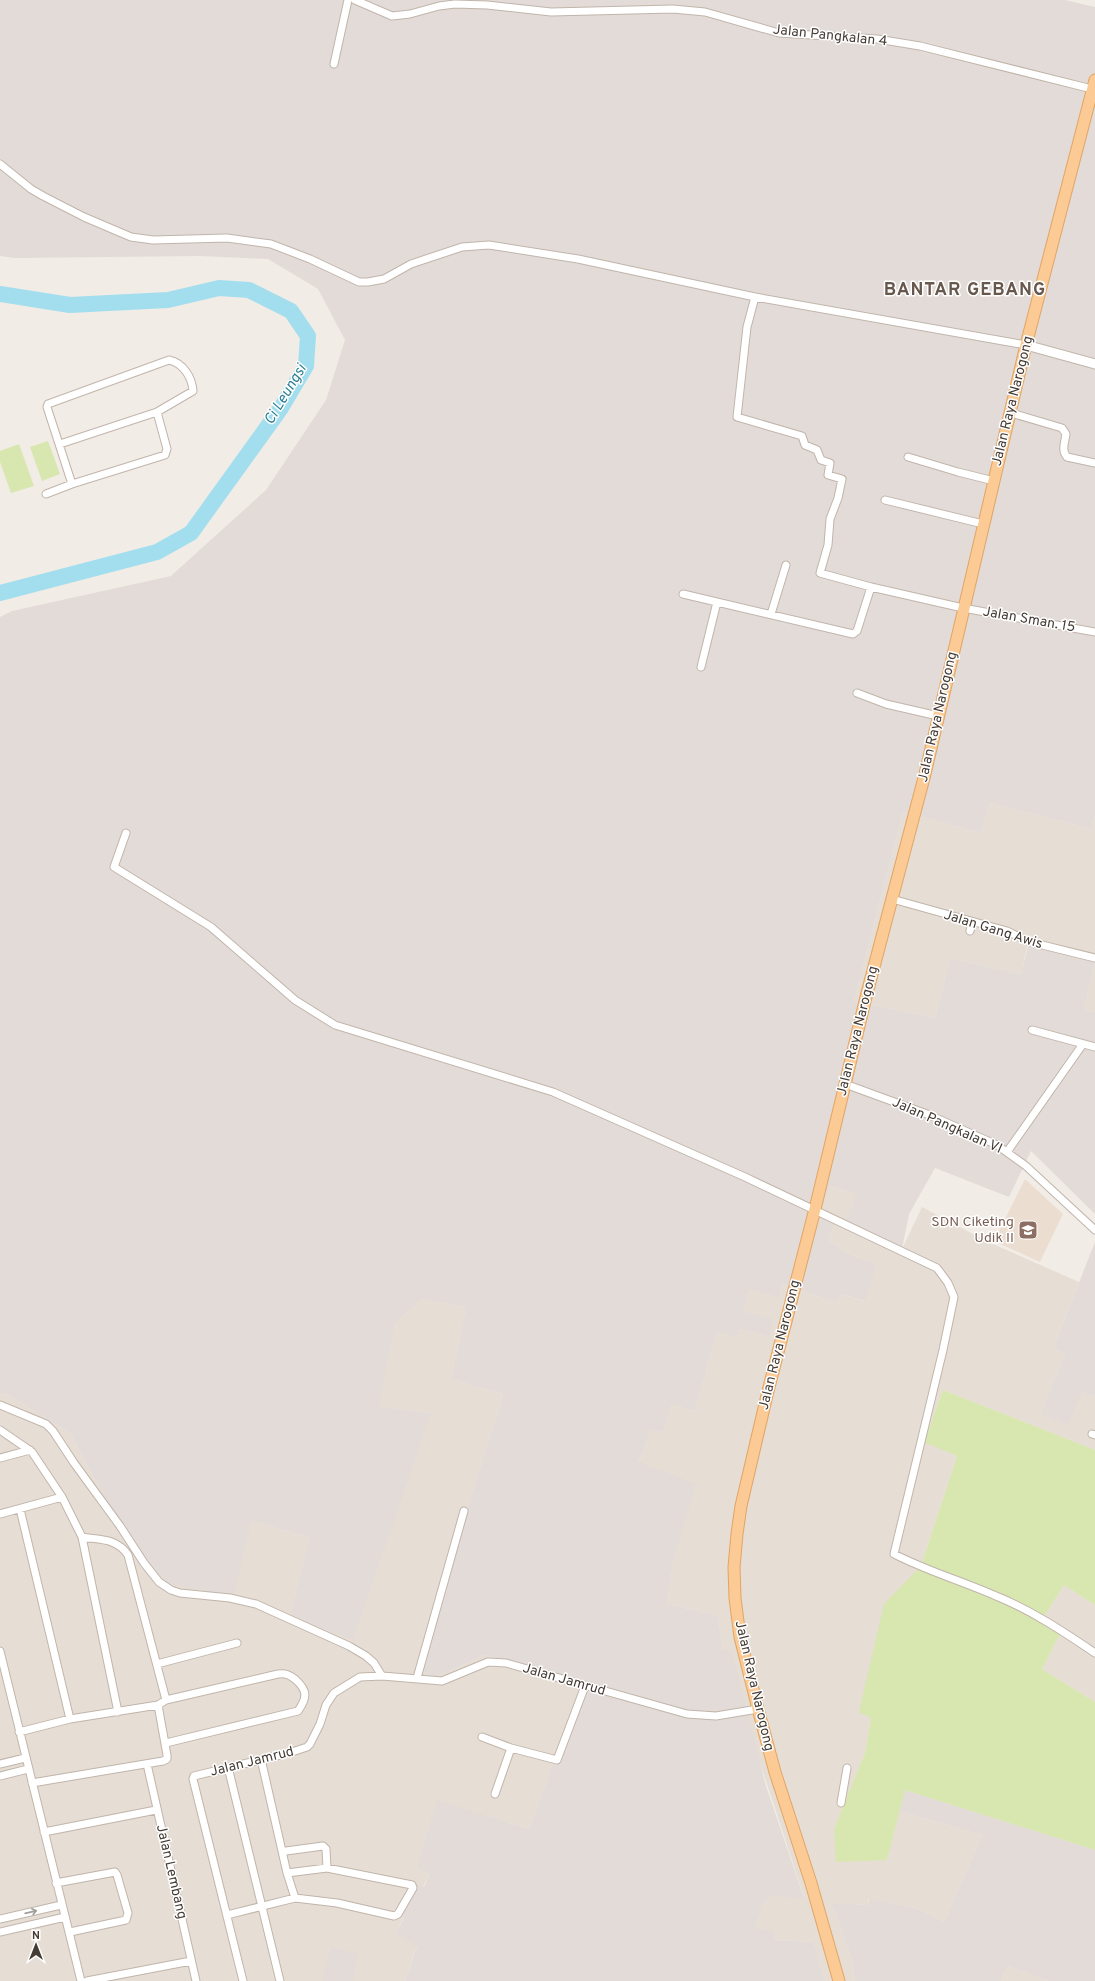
<svg xmlns="http://www.w3.org/2000/svg" width="1095" height="1981" font-family="Overpass,sans-serif">
<rect width="100%" height="100%" fill="#f2ece6"/>
<!-- residential -->
<path fill="#e6ddd4" d="M990,803l101,26 4,-14v140l-66,-17 -8,36 -71,-16 -15,60 -81,-17 49,-189 79,21z
M1095,962v50l-11,-3z
M828,1186l30,8 -13,29 57,26 20,-42 64,34 93,41 -26,66 12,6 -25,59 42,-21 13,5v53l-152,-60 -19,51 33,15 -86,262 -6,35 -31,76 53,31 12,-49 83,24 -38,87 -28,-14 -48,-9v6l-37,-2 21,57 3,21h-31l-10,-39 -40,-2 -18,-12 7,-24 9,-8 32,1 -81,-247 -5,-34 -51,-12 7,-46 -35,-95 12,-35 12,4 9,-27 23,6 22,-79 21,6 2,-9 29,8 -25,-25 5,-22 31,8 2,-14 55,19 4,-9 23,7 13,-37 -23,-8 -26,-15 8,-21 -15,-9z
M422,1299l44,8 -15,72 52,15 -85,273 15,11 52,-23 57,17 39,14 -52,143 -92,-28 -21,67 13,7 -6,12 -4,-3 -19,30 4,3 -9,17 22,11 -12,36h-405v-588l6,1 64,39 68,127 113,-39 58,16 -19,79 141,-203 -53,-7 17,-82z
M1064,1585l31,20v97l-53,-33 18,-35 -17,-16z
M1008,1966l40,15h-47z"/>
<!-- industrial -->
<path fill="#e2dbd7" d="M0,0h1065l30,7v808l-4,14 -101,-26 -8,30 -79,-21 -49,189 81,17 15,-60 71,16 9,-36 65,17v7l-11,47 11,3v202l-64,-63 -22,46 -74,-29 -26,46 -7,35 -57,-26 12,-29 -28,-8 -8,25 15,9 -8,21 26,15 23,8 -12,37 -24,-7 -4,9 -55,-19 -2,14 -31,-8 -5,22 29,7 -4,18 -29,-8 -2,9 -21,-6 -22,79 -23,-6 -9,27 -12,-3 -12,33 57,22 -22,74 -7,46 51,12 5,34 9,2 34,134 38,112 -32,-2 -9,8 -7,24 18,3v9l40,2 10,39h-419l12,-35 -22,-12 9,-16 -4,-4 18,-30 6,3 5,-12 -13,-7 21,-68 92,29 52,-143 -39,-14 -57,-17 -52,23 -15,-11 85,-273 -52,-15 15,-72 -44,-8 -27,25 -16,82 52,7 -78,227 -63,-24 19,-79 -58,-16 -18,78 -72,-18 -23,-21 -68,-127 -64,-39 -6,-1v-776l12,-6 159,-35 95,-86 60,-90 19,-60 -27,-51 -50,-30 -68,-3 -186,2 -14,-2z
M1095,1242v155l-13,-5 -14,33 -28,-12 25,-59 -12,-6z
M905,1790l190,60v131h-47l-40,-15 -7,15h-146l-3,-21 -21,-57 37,2 1,-6 47,9 28,14 38,-87 -83,-24z
M331,1947l27,7 -5,27h-31z"/>
<!-- education -->
<path fill="#ebded0" d="M1025,1179l38,35 -23,48 -46,-21z"/>
<!-- green -->
<path fill="#d8e6af" d="M48,441l12,33 -18,7 -12,-34z
M19,444l15,42 -23,7 -11,-31v-11z
M943,1390l152,60v155l-31,-20 -21,33 17,16 -18,35 53,33v148l-190,-60 -18,70 -51,2 -2,-33 31,-76 6,-35 -12,-6 25,-108 37,-38 36,-110 -33,-14z"/>
<g fill="none" stroke-linecap="round" stroke-linejoin="round">
<!-- river -->
<path stroke="#a3deef" stroke-width="16" d="M0,294l70,11 98,-5 51,-12 30,2 42,21 17,25 -2,30 -25,42 -90,125 -34,19 -157,41"/>
<defs>
<path id="minor" d="M355,0l37,16 18,-2 29,-8 16,-2 32,1 64,7 122,-3 32,3 74,21 98,6 43,7 172,43
M334,64l14,-64
M0,164l31,25 12,7 41,21 47,20 22,3 74,-2 44,6 39,15 49,23h9l16,-3 27,-15 51,-17 27,-2 89,14 177,38 271,48
M755,297l-8,30 -10,90 65,19 3,9 12,5 4,10 9,3 -2,12 14,4 -4,19 -8,21 -2,26 -8,28 51,14
M1011,413l51,15 4,6c-1,8 -5,16 1,23l28,6
M60,444l97,-32
M908,457l50,15 36,9
M46,494l26,-10 93,-29 2,-6 -10,-37 36,-21c-1,-14 -10,-28 -24,-31l-121,44 -1,3 25,77
M885,500l98,24
M683,594l170,40 4,-3 14,-44 92,21 132,24
M771,614l15,-49
M701,667l16,-65
M857,693l29,11 52,12
M126,833l-12,34 97,60 84,73 40,25 218,67 192,85 192,91 11,15 6,14 -11,53 -49,204c33,17 68,27 102,42 35,14 68,36 99,57
M892,899l115,32 23,11 65,16
M970,931l2,-9
M1032,1030l63,17
M845,1084l82,30 70,31 29,21 69,64
M1007,1152l76,-108
M0,1405l46,19 7,7 21,32 46,63 24,37 15,19 12,8 9,3 50,5 26,6 93,42 17,10 8,7 8,13
M0,1430l32,22 30,45 20,40 36,175
M1092,1434l3,1
M0,1458l30,-8
M20,1509l50,210
M0,1514l62,-17
M82,1537c18,3 35,1 46,18l38,145
M0,1651l81,330
M157,1664l80,-21
M417,1678l47,-167
M19,1732l51,-13 88,-14 8,-5 112,-26c8,-1 12,1 18,6 12,11 11,18 2,31l-132,32
M482,1737l29,11 46,12 28,-74
M261,1759l26,114 8,25
M0,1764l25,-6
M147,1764l49,217
M228,1767l52,214
M0,1776l28,-7
M32,1783l131,-22 4,-2v-4l-9,-50
M495,1794l16,-46
M841,1803l6,-35
M44,1832l112,-22
M286,1851l37,-5 3,3 1,19
M56,1883l59,-11 2,3 11,38 -2,7 -56,12
M227,1915l68,-17 42,5 57,13 4,-2 15,-26 -1,-3 -85,-17 -40,5
M0,1919l61,-14
M0,1932l65,-15
M87,1981l104,-20
M243,1981l-50,-202 1,-3 98,-24 15,-5 3,-3 10,-20 6,-19 8,-12 26,-16 22,-1 60,5 46,-19 18,1 181,51 29,2 42,-7"/>
<path id="tertiary" d="M1026,345l69,19"/>
<path id="primary" d="M839,1981l-28,-98 -36,-111 -17,-63 -18,-72 -5,-39 -1,-31 3,-33 4,-28 27,-115 47,-182 51,-212 59,-223 101,-429 69,-265"/>
</defs>
<!-- minor casing -->
<use href="#minor" stroke="#c1b5ab" stroke-width="9"/>
<!-- tertiary casing -->
<use href="#tertiary" stroke="#c1b5ab" stroke-width="11"/>
<!-- primary casing -->
<use href="#primary" stroke="#e1a465" stroke-width="13"/>
<!-- minor -->
<use href="#minor" stroke="#fff" stroke-width="7"/>
<!-- tertiary -->
<use href="#tertiary" stroke="#fff" stroke-width="9"/>
<!-- primary -->
<use href="#primary" stroke="#fccb95" stroke-width="11"/>
</g>
<!-- one-way arrows -->
<defs><path id="oneway-shaft" d="M-6 0H5M1.5-3L5.5 0L1.5 3" fill="none" stroke-width="1.6" stroke-linecap="round" stroke-linejoin="round"/></defs>
<use stroke="#a29e9a" href="#oneway-shaft" transform="translate(31 1912) rotate(-13)"/>
<!-- icons -->
<defs>
<symbol id="school-square" viewBox="-11 -11 22 22"><rect x="-9" y="-9" width="18" height="18" rx="4" fill="#8d6e63" stroke="#fff"/><path d="M0-5L7-2L0 1L-7-2ZM-4 1L0 2.5L4 1V4Q0 6-4 4Z" fill="#fff"/></symbol>
</defs>
<g fill-rule="evenodd">
<use href="#school-square" x="1017" y="1219" width="22" height="22"/>
</g>
<g text-anchor="middle" dominant-baseline="central" stroke-width="3" stroke-linejoin="round" paint-order="stroke">
<!-- street labels -->
<g font-size="14" fill="#453c35" stroke="#fff">
<text transform="translate(830 36) rotate(6)">Jalan Pangkalan 4</text>
<text transform="translate(1013 401) rotate(-76)">Jalan Raya Narogong</text>
<text transform="translate(1029 620) rotate(10)">Jalan Sman. 15</text>
<text transform="translate(938 717) rotate(-77)">Jalan Raya Narogong</text>
<text transform="translate(993 930) rotate(17)">Jalan Gang Awis</text>
<text transform="translate(858 1031) rotate(-76)">Jalan Raya Narogong</text>
<text transform="translate(947 1126) rotate(24)">Jalan Pangkalan VI</text>
<text transform="translate(780 1345) rotate(-76)">Jalan Raya Narogong</text>
<text transform="translate(564 1680) rotate(16)">Jalan Jamrud</text>
<text transform="translate(754 1686) rotate(77)">Jalan Raya Narogong</text>
<text transform="translate(252 1762) rotate(-14)">Jalan Jamrud</text>
<text transform="translate(171 1872) rotate(77)">Jalan Lembang</text>
</g>
<!-- education labels -->
<g font-size="14" fill="#785e54" stroke="#fff" text-anchor="end">
<text x="1014" y="1222">SDN Ciketing<tspan x="1014" dy="16">Udik II</tspan></text>
</g>
<!-- water labels -->
<g font-size="15" font-style="italic" fill="#2c7f96" stroke="#fff">
<text transform="translate(286 395) rotate(-59)">Ci Leungsi</text>
</g>
<!-- district labels -->
<g font-size="18" font-weight="bold" letter-spacing="1" fill="#67574d" stroke="#fff">
<text x="965" y="290">BANTAR GEBANG</text>
</g>
</g>
<!-- north arrow -->
<g transform="translate(36 1945)" stroke="#ffffff" stroke-width="3" paint-order="stroke">
<path d="M0-3L7 15L0 10L-7 15Z" fill="#453c35"/>
<text y="-6" font-size="11" font-weight="bold" text-anchor="middle" fill="#453c35">N</text>
</g>
</svg>
